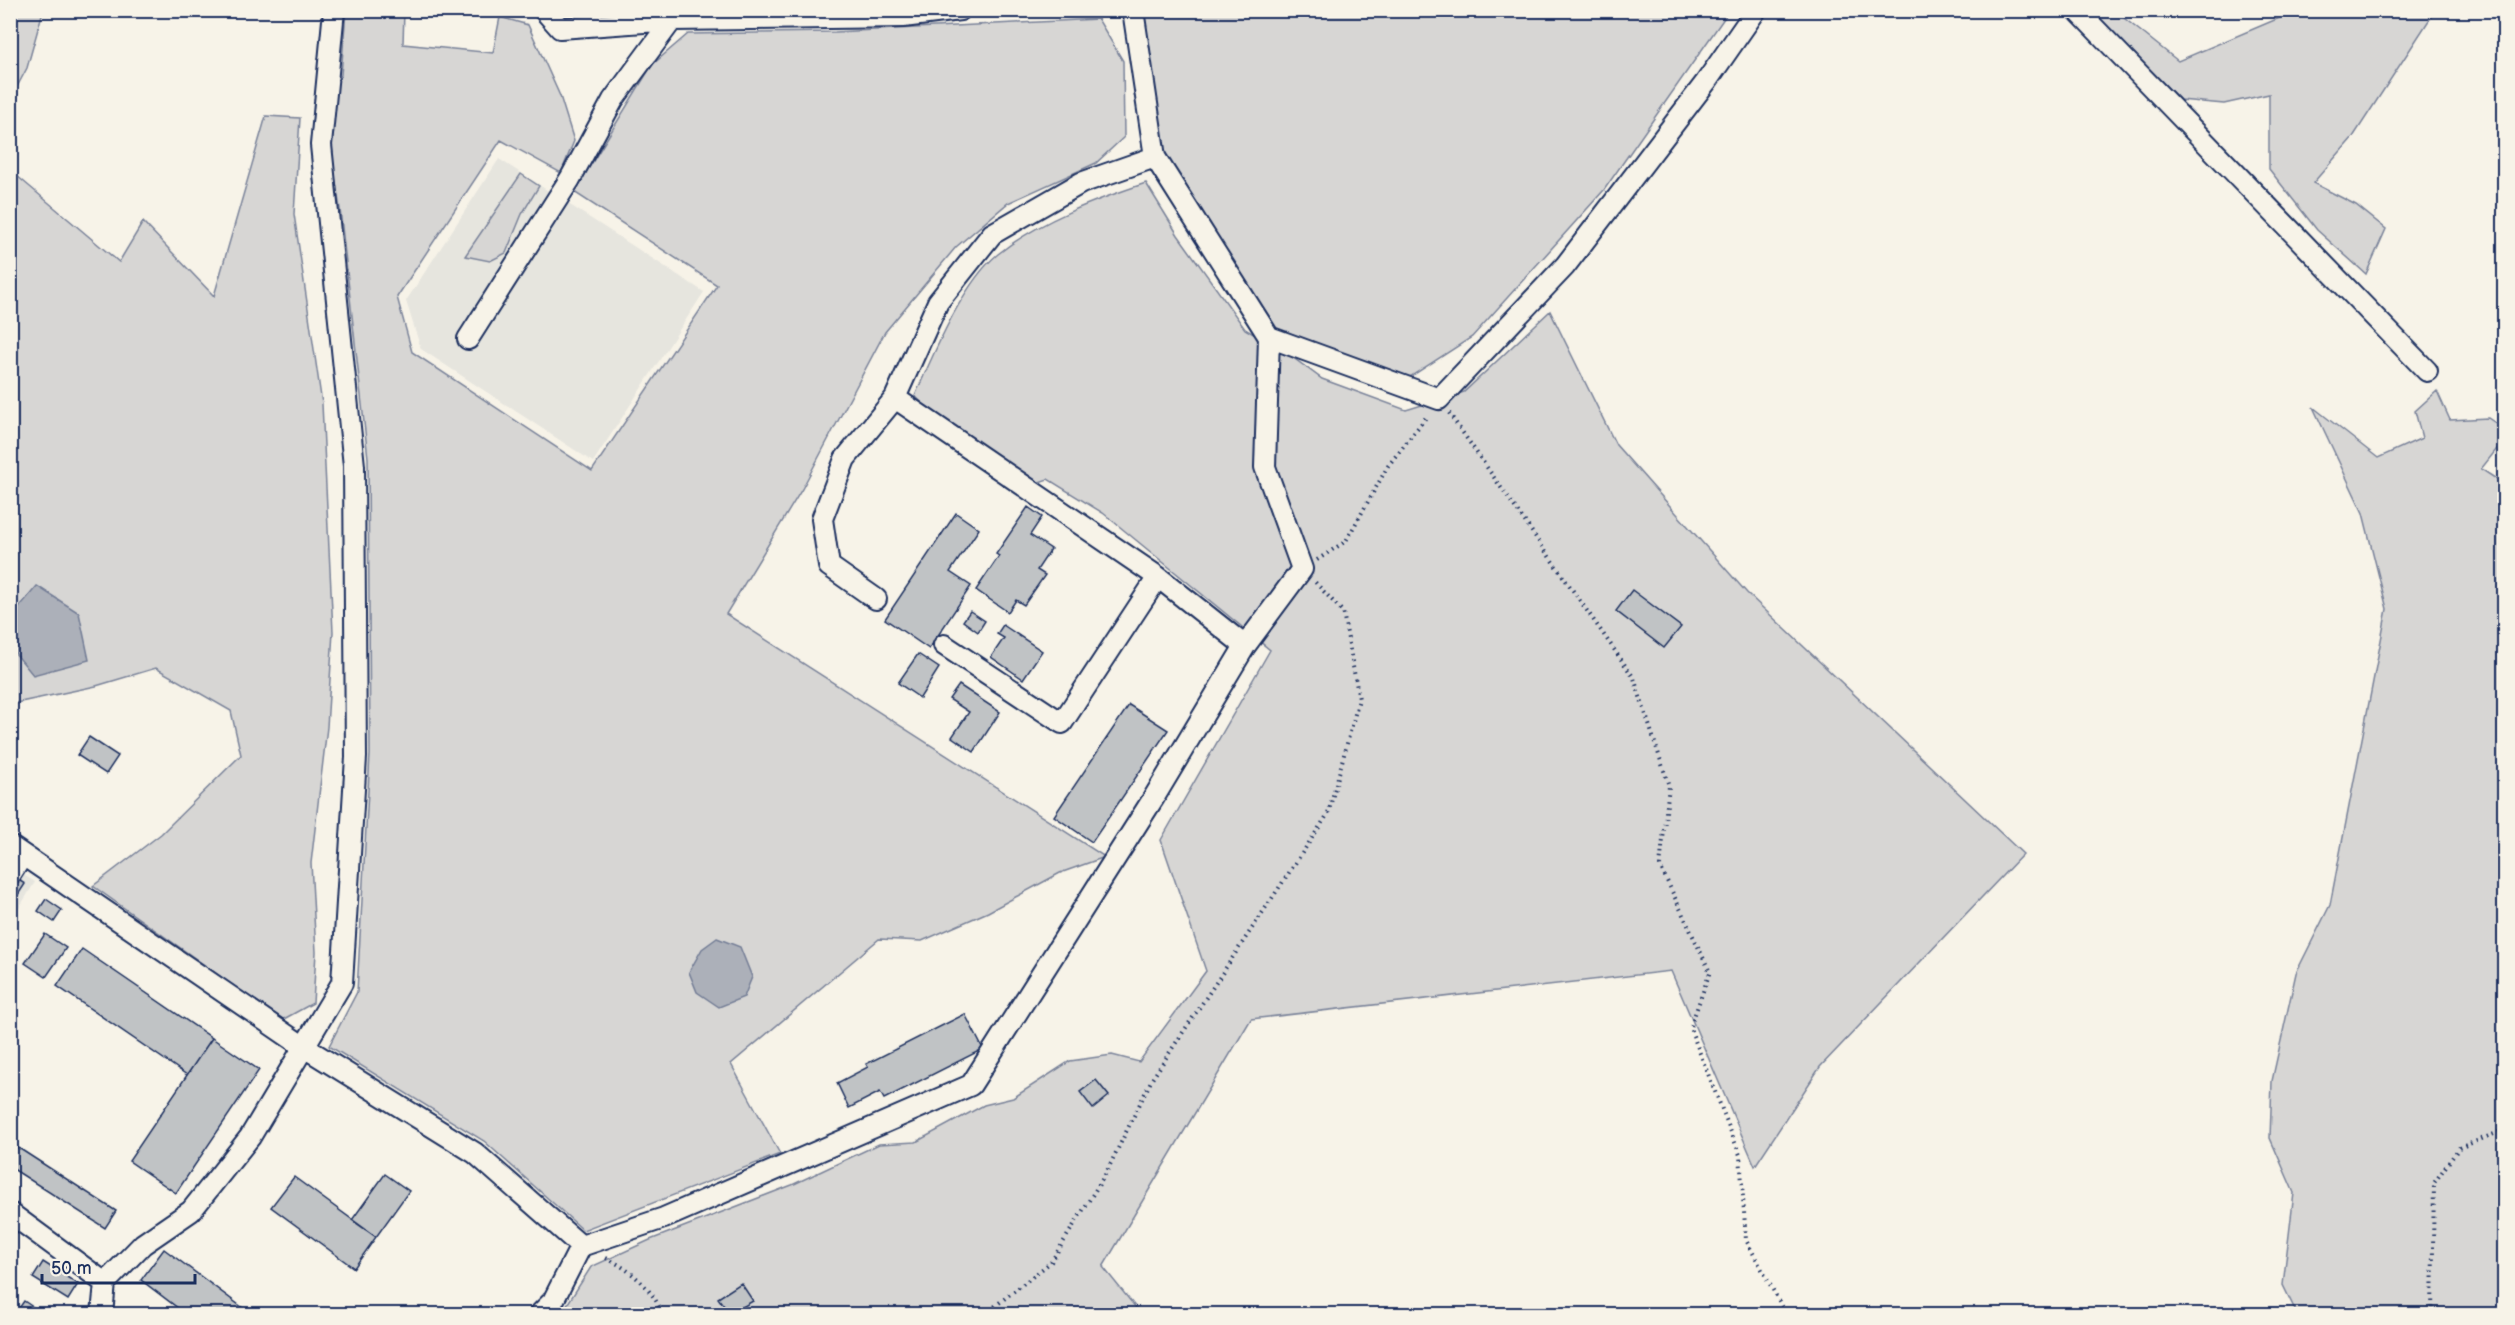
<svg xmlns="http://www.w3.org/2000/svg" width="2515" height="1325" font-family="'Balsamiq Sans',sans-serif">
<rect width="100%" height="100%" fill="#f7f3e8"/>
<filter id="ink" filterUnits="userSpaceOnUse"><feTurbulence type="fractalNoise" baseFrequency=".0167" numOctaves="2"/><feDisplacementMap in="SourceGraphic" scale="12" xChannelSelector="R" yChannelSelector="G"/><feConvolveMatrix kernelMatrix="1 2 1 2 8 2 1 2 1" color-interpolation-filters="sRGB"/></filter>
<g filter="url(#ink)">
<!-- built -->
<path fill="#e6e5de" d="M499,159l205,133 -111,170 -172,-113 -15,-48z
M11,867l24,15 -24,39z"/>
<!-- green -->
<path fill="#d7d6d4" stroke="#798299" stroke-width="1.5" d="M11,10l32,1 -16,57 -16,30z
M346,11h58l-1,33 90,9 7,-36 28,8 32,71 14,45 -13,32 -60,-33 -104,157 15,55 180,119 125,-186 -143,-93 78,-127 36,-31 147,-2 263,-13 25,42 1,76 -28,26 -88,40 -52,44 -71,85 -83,157 -76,125 379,243 -45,16 -72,39 -66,29 -43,-2 -148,125 49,90 -197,76 -99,-89 -155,-95 28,-54 13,-238 -2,-296 -28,-249 -16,-103 17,-31z
M1142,11h587l-125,179 -132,147 -65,42 -132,-51 -111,-173z
M2091,11h24l63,50 118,-50h139l-82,126 -40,46 43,22 30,24 -20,45 -49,-44 -48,-61v-75l-45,10 -44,-4z
M266,116l34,2 -6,96 28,190 11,228 -6,95 -16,136 5,89 -3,51 -31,17 -189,-134 68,-52 80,-79 -10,-44 -75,-43 -60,18 -85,18 -1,-534 109,92 24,-40 71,74z
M521,174l18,12 -17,28 -16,39 -16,8 -25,-5z
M1146,183l32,52 67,94 47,28 30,22 84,31 58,-18 86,-81 66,134 131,148 276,261 -203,213 -65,99 -84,-195 -420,48 -148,248 38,47h-580l30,-47 59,-27 142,-55 87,-41 37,-2 68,-37 29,-7 57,-37 42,-6 27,7 67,-91 -45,-131 109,-190 -167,-137 -55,-34 -12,4 -94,-61 -27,-26c18,-41 48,-114 83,-142 43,-34 97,-54 148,-71z
M2437,391l13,29 38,-2 16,11v11l-23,29 23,15v830h-207l-14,-29 11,-92 -24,-55 2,-57 24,-108 34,-68 57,-296 -24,-96 -50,-106 65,51 44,-20 -7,-27z"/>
<!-- water -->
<path fill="#acb0b9" stroke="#727c95" stroke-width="1.5" d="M37,586l42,27 10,47 -56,15 -22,-27v-31z
M717,938l23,9 12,30 -8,20 -25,10 -22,-15 -8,-20 13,-23z"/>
<!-- building -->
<path fill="#c0c3c5" stroke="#1b2f5e" stroke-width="1.5" d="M1028,507l14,10 -12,18 21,14 -14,21 8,5 -21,30 -8,-5 -8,12 -32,-22 23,-34 -3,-2z
M956,513l23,16 -29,43 21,14 -42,63 -44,-30z
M1632,590l49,37 -17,21 -48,-37z
M970,611l15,10 -7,11 -15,-11z
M1003,625l39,26 -19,28 -32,-22 13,-19 -7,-4z
M918,654l21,14 -19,30 -22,-15z
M959,685l41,27 -26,40 -22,-15 17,-25 -20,-13z
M1129,705l39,25 -76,112 -38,-26z
M89,737l29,19 -12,18 -29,-19z
M10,875l15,9 -15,23z
M46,899l16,11 -8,12 -16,-11z
M45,934l21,14 -20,29 -21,-14z
M82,949l130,89 -25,37 -130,-89z
M965,1014l18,35 -99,50 -4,-7 -31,16 -12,-25 31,-16 -2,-3z
M212,1038l47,32 -83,123 -47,-32z
M1096,1080l13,16 -16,13 -13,-17z
M17,1147l99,64 -11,17 -95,-61v-10z
M385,1174l24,17 -33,46 -24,-17z
M294,1177l82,60 -22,31 -83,-61z
M164,1249l87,65h-76l4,-5 -38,-29z
M43,1262l35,22 -10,16 -35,-22z
M741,1283l12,18 -23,13 -12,-16z
M24,1301l19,13h-28z"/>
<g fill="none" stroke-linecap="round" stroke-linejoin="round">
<defs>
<path id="minor" d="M544,10l16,18 112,-8 231,-3 57,-7
M1133,10l22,147 114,180 170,62 126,-133 141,-184 50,-72
M2077,10l350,361
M468,339l102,-160 43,-79 59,-80
M895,398l263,179 87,69
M876,599l-47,-33 -7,-47 23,-60 50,-61 43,-96 54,-68 89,-51 74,-26
M944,645l118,78 96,-146
M10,846l294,201 171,106 106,93 83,-28 307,-133 182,-286 92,-153 57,-77 -37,-102 4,-130
M10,875l13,-20
M10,1213l95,70
M102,1314l3,-31 38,-39 48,-33 59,-74 92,-154 14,-226 -2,-291 -33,-321 13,-135
M540,1314l13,-13 28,-55"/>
</defs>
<!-- minor casing -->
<use href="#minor" stroke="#1b2f5e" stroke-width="24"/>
<!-- path -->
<path stroke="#1b2f5e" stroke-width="4" stroke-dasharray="1.5 4.5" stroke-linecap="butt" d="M1449,413l185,265 35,108 -9,80 50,106 -20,56 50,127 6,85 40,74
M1317,560l29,-19 42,-75 39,-50
M606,1258c26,12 46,31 57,56
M985,1314l66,-52 55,-89 46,-94 176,-265 31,-115 -16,-87 -29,-31
M2432,1314l2,-131 25,-35 45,-18"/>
<!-- minor -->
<use href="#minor" stroke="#f7f3e8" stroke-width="20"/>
</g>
</g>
<!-- margin -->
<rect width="2515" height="1325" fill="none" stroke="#f7f3e8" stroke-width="36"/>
<rect x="18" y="18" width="2479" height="1289" fill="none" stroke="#1b2f5e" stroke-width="2" filter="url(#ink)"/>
<!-- scale -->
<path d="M42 1274v9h153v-9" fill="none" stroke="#1b2f5e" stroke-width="3"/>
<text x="51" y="1274" font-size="18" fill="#1b2f5e" stroke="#f7f3e8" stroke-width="4.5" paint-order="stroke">50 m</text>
</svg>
